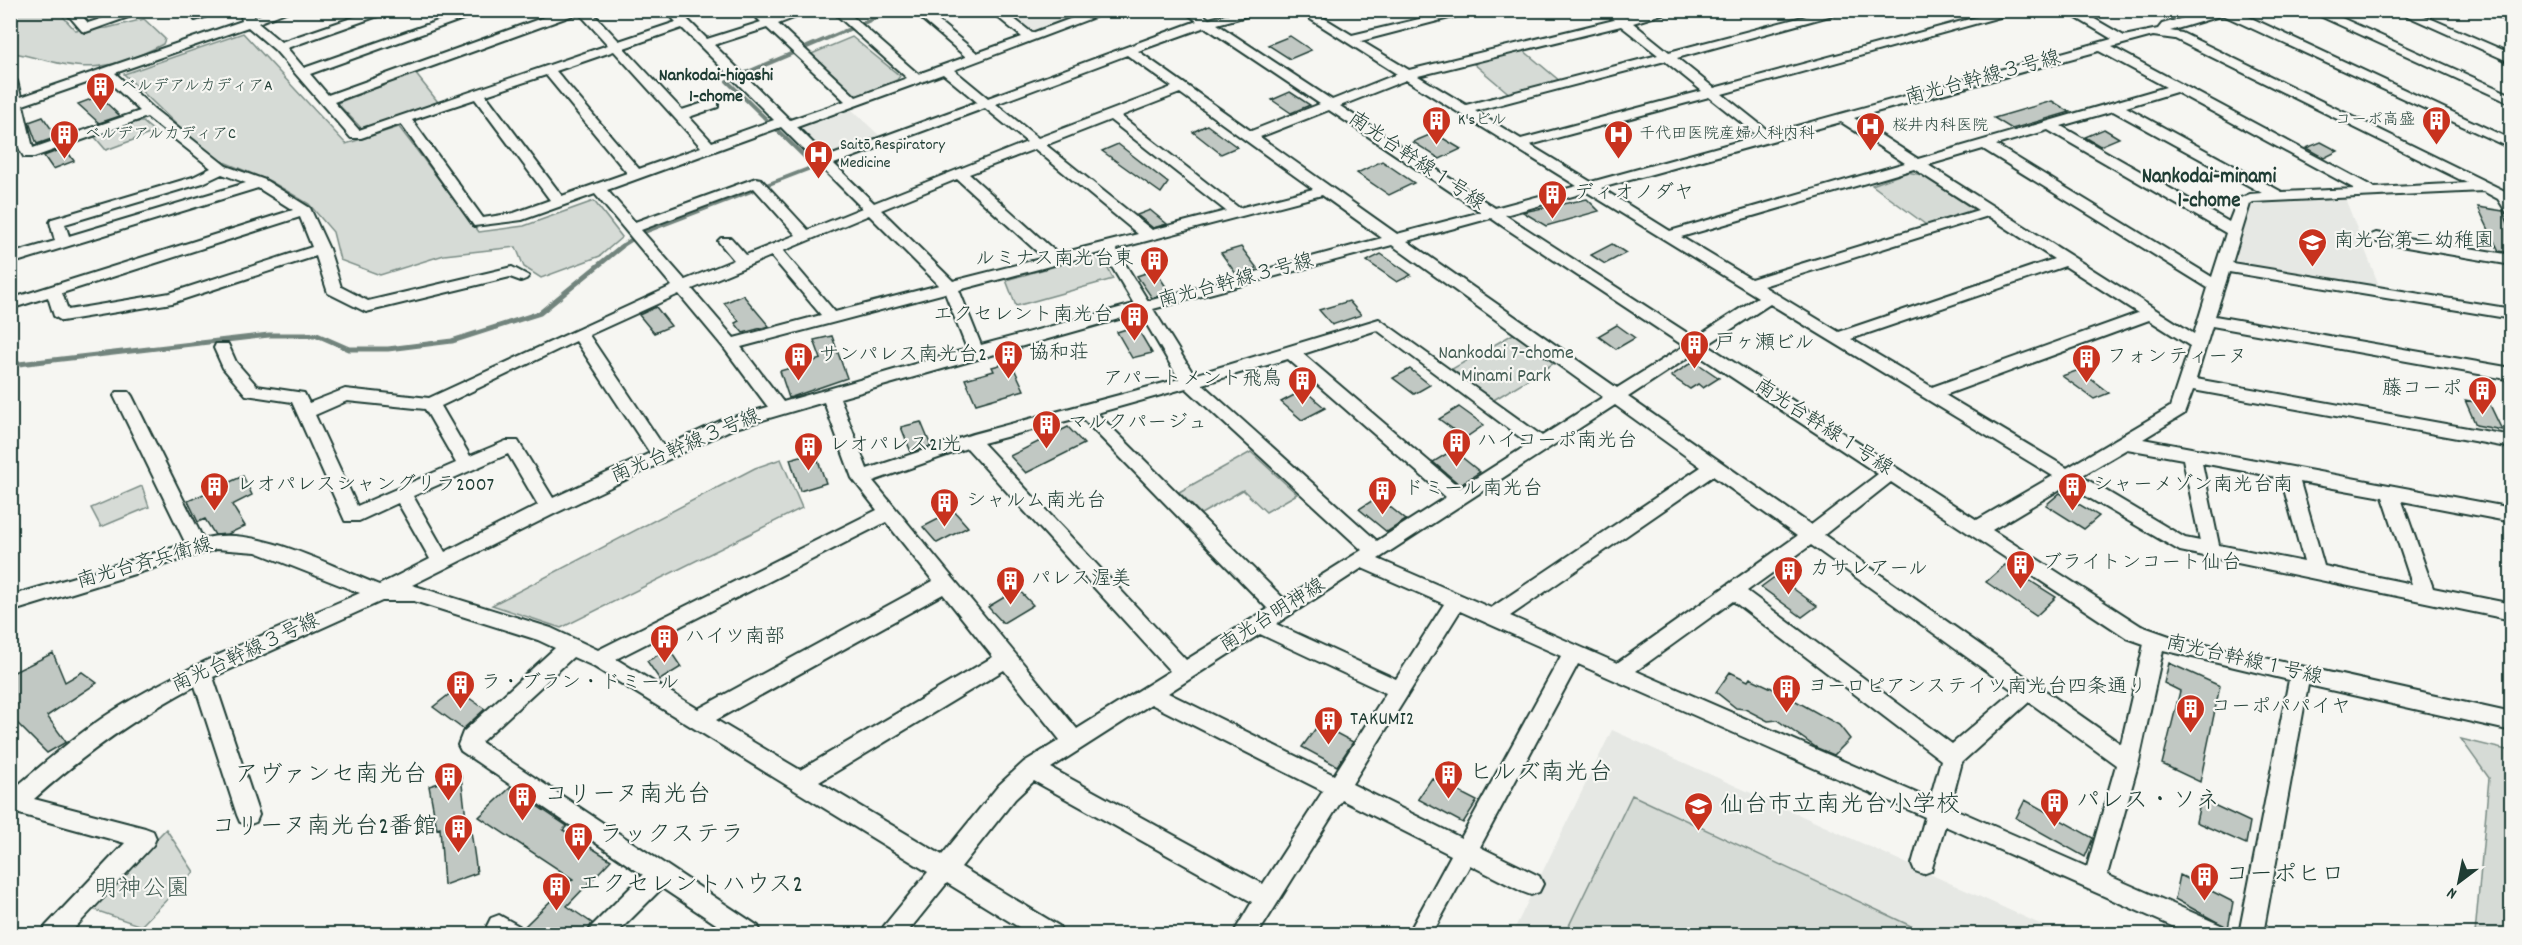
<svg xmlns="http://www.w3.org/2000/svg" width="2522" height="945" font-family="Dekko,'Klee One',sans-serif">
<rect width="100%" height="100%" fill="#f6f6f2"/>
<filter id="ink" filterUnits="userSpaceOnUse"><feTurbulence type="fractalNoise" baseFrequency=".0167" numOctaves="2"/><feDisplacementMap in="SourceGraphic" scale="12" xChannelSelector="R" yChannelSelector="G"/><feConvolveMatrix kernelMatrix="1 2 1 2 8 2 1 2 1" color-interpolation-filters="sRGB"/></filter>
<g filter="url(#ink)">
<!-- built -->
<path fill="#e6e8e4" d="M1001,11h70l8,5 -39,17h-10z
M849,107l33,31 -44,16h-10l-28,-24 3,-6z
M2345,198l35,90 -134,-23 -15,-7 18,-53 12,-4z
M1612,730l450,204h-550z"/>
<!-- green -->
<path fill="#d6dbd6" stroke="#7a8c85" stroke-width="1.5" d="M11,11h47l17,19 32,-2 37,-9 21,20 -2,5c-64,34 -85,24 -152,8z
M243,33l103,111 53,-17 80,105 45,-6 70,-25 28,36 -22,19 -59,22 -17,-11 -8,-20 -72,8 -64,20 -40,-15 -7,-28 -24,-28 -39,-23 -61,-25 -85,-82z
M852,37l48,39 -3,4 -41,16 -47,-41z
M1523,50l38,32 -49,14 -39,-33z
M415,73l23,29 -76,27 -25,-26z
M136,122h7l12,10 -49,18 -12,-14z
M1907,172l15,3 50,33 1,6 -44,13 -57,-42z
M1091,256l11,1 11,22 -97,27 -10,-26z
M1515,333l41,29 -64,39 -40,-32z
M1251,452l46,42 -31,18 -23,-22 -42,24 -22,-22z
M781,459l21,49 -241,120 -69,-23 263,-137z
M142,486l7,21 -48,20 -10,-19z
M2461,739l50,12v183h-36l14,-156z
M1632,795l296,139h-363z
M166,829l28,43 -53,54 -52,-18z"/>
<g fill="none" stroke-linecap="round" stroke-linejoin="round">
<!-- stream-far1 -->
<path stroke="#72847d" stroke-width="4" d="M620,247l22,-14 166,-64 4,-5 -85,-83 167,-71"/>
<!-- stream -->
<path stroke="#72847d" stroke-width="5" d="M10,365l259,-30h48l32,14h39l64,-8 88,-28 82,-67"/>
</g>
<!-- building -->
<path fill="#c1c8c3" stroke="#1f3d34" stroke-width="1.5" d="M1290,36l21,14 -21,9 -22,-14z
M1290,92l20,13 -19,8 -19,-13z
M99,96l21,20 -21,7 -21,-19z
M2052,101l18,11 -58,17 -18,-11z
M43,117l14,20 -20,7 -8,-22z
M1207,125l30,22 -16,7 -28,-22z
M2104,129l15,9 -19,8 -15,-9z
M1434,133l27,16 -21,10 -27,-17z
M2321,142l17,9 -14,7 -18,-10z
M1118,144l50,39 -7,10 -59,-42z
M65,148l9,13 -21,8 -9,-13z
M1382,161l32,22 -25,12 -32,-22z
M1587,199l12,12 -53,15 -23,-14z
M2478,207l25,4 8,20v22l-12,-2z
M1150,210l17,14 -14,4 -16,-13z
M1612,244l14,9 -21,11 -14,-9z
M1241,247l16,21 -21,6 -15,-21z
M1381,254l30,21 -14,7 -30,-21z
M1155,270l15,23 -18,5 -15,-22z
M743,295l15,18 11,13 -26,7 -8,-10 4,-2 -15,-18z
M1349,301l12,14 -29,10 -13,-15z
M656,307l15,19 -17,7 -15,-18z
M1617,325l18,13 -19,11 -18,-13z
M1136,326l16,27 -20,5 -15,-26z
M832,336l15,42 -58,20 -9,-27 41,-12 -7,-19z
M1694,361l25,17 -16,10 -5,-4 -8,5 -19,-13z
M1011,362l13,28 -48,14 -11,-25 29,-8 -2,-4z
M1410,369l20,16 -16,9 -21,-16z
M2079,370l30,23 -15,6 -32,-23z
M1304,390l21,18 -23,12 -21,-18z
M2465,400l25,5 12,25 -26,-5z
M1459,407l25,18 -19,13 -26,-19z
M921,422l10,24 -20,6 -10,-25z
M1068,427l16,17 -58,29 -16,-17z
M1453,450l27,22 -20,13 -27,-23z
M815,452l11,31 -26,8 -10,-32z
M243,476l9,19 -20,10 13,21 -17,8 -13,1 -10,-16 -7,3 -10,-21z
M2060,493l39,23 -15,13 -38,-24z
M1378,497l28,23 -19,12 -28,-23z
M954,511l14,16 -31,16 -14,-16z
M2005,565l51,32 -20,19 -50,-34z
M1776,576l41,30 -15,11 -41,-30z
M1018,589l15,16 -30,18 -15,-16z
M669,649l12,18 -21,13 -13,-19z
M53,653l12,29 17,-10 15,11 -50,33 19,26 -19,11 -30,-30 -7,4v-53z
M2169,663l51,23 -20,96 -38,-18 18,-73 -16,-8z
M1730,672l18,9 2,-3 28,13 61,34 11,14 -16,16 -17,-7 -40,-28 -9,1 -23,-12 -9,-1 -20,-16z
M456,689l29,20 -22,20 -30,-22z
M1319,724l34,18 -16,24 -35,-19z
M461,776l6,51 3,-3 7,49 -33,12 -4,-57 -3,1 -8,-43z
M1432,778l45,23 -14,22 -45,-24z
M510,788l57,38 -4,4 48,30 -44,46 25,17 -6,11h-50l-11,-8 48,-47 -94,-62z
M2201,799l49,23 -4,22 -50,-22z
M2025,800l68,38 -8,19 -69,-39z
M2180,875l53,27 -5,26 -53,-29z"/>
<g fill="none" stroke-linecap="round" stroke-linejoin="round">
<defs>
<path id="minor" d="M64,10h13l11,13 40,-13h20l-62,22 -4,-1z
M188,10h13l4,7 -10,3z
M240,10h12l2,7 18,-7h19l-33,13 23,19 94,-32h20l-108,38 17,20 165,-58h19l-178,64 18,21 236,-85h26l29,31 57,-19 -11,-12h13l29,29 54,-17 -12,-12h14l8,8 24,-8h20l-37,14 78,73 51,-19 -76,-68h14l73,64 48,-17 -55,-47h14l52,43 45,-16 -33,-27h14l29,23 62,-23h19l-159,60 34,28 209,-77 -15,-11h15l12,9 36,-9h24l-52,14 115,76 65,-26 -101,-64h15l41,25 105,-25h23l-119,31 48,29 205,-50 -11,-10h14l8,7 27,-7h23l-42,13 36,29 160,-42h22l-174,48 37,30 289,-78h22l-303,84 49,39 341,-94 -49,-29h16l45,26 34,-7 4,-5 50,-14h22l278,130v9l-289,-134 -53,16 12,2 327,160 3,21 -5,-1 -9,-14 -15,-8 -230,11 -3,2 -18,59 280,46v10l-283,-47 -14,44 297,52v12l-300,-54 -16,53 316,57v12l-319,-58 -9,24 -41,25 369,69v14l-110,-21 31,87 79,16v16l-332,-69 -113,-66 -75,45 149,96 34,12 337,75v18l-204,-46 -45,249h-24l50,-254 -126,-30 -24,111 -32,114 116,51 4,8h-37l-245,-108 -14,45 -8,3 -8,-3 -3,-7 13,-47 -347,-153 -98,183 59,29 4,8 -4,8 -8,3 -8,-3 -53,-27 -38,69h-24l43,-79 -109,-55 -84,134h-25l19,-32 -218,-121 -19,18 -54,68 98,59 4,8h-33l-83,-51 -41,51h-26l4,-8 44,-54 -337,-207 -18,-8 -92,85 277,184 4,8h-31l-69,-46 -46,46h-28l4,-8 51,-51 -182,-124 -3,-6 5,-13 92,-84 -17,-8 -124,-39h-32l-169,76 46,138 -3,7 -8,3 -8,-3 -3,-7 -42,-129c-60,32 -110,67 -161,113l111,29 8,3 3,7 -3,7 -84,89h-27l4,-8 79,-83 -109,-30 -6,3v-24c39,-33 77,-67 121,-92 73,-42 152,-73 229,-107l-104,-41 -40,-3 -206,63v-16l176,-52 -72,-148 3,-4h12l3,4 71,143c50,-15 128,27 176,46l51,-26 -32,-56 -39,18h-14l-53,-119 -46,-7 -23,-27 -9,-20 2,-4h12l8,18 21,24 47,7 5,10 36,-14 84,9 243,-112 -77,-92 -73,26 -48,6 -73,-102 -40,14h-10l-76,-88 -27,-23 -133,46 39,36 72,57 39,14 45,28 19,41 12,38 27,14 144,-34 17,9 -3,3 -5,2 -11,-4 -144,35 -38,-19 -12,-37 -144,47 -110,18 -8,-5 -6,-19 -38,12v-10l283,-89 -35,-22 -248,76v-10l45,-13 -5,-19 2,-3 141,-42 18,-9 -64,-51 -113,40h-10c-15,-24 -14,-53 -14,-80l7,4 4,16 221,-76zM579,13l29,32 -249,85 -25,-28zM1621,26l37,29 -192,50 -48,-29zM1205,27l115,77 -69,27 -113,-80zM682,28l92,92 -62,22 -23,-25 29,-10v-6l-5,-1 -31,10 -58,-62zM767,28l78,73 -55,19 -76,-75zM2153,36l22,3 292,144 -92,5 -263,-141zM614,51l87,96 -62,22 -83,-98zM2099,51l67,36 -248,72 -64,-41zM1127,55l45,32 -134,51 -42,-34zM1665,61l37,30 -181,48 -46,-28zM943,74l34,28 -150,55 -30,-30zM546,75l81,98 -65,23 -76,-101zM104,77l36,34 -107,37 -10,-43zM1406,80l171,106 -82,22 -155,-102zM2176,92l179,97 -73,3 -156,-85zM1180,93l133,96 -74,19 -118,-92zM1709,97l49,39 -167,46 -61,-37zM475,99l75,101 -36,13 -31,5 -71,-98zM985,108l42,34 -153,61 -40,-39zM1329,110l152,102 -84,22 -137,-97zM2113,111l149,82 -12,1 -12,5 -9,23 -168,-96zM1110,120l116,91 -74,19 -106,-85zM1841,122l64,41 -235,68 -69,-43zM781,127l81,81 -54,22 -47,-51 -5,-1 -121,44 -28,-32zM2048,130l178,103 -14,44 -216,-132zM1035,149l103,85 -80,20 -89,-80zM1983,149l225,139 -14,46 -266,-169zM1914,169l64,41 -227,69 -70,-42zM222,174l24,9 -177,53 -4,-12 138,-41zM957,179l87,79 -91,23 -72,-71zM754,188l42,47 -50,20 -15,-17h-10l-3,3 16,19 -49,20 -44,-50zM1587,192l171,105 -63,41 -190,-123zM1322,195l60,43 -234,63 -32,-52zM869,215l70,70 -104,27 -52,-61zM1988,216l66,43 -215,73 -76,-46zM300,217l12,30 -142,46 -102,17 -6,-17zM1491,218l10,7 183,121 -67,42 -210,-147zM1392,245l211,152 -61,39 -163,-117 -185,56 -41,-66zM1103,252l31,52 -153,41 -22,-55zM771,256l50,59 -87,23 -42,-49zM2065,266l73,47 -206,74 -81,-48zM945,293l22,56 -184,53 -42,-55zM679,294l45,54 44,59 -48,14 -56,26 -75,-112zM1770,304l283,172 -76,44 -270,-175zM1140,313l39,66 -206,55 -106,35 -27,-71zM2149,320l41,26 -20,61 -103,61 -122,-73zM1377,330l152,114 -69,44 -157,-134zM576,341l74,112 -97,45 -35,-57h-12l-36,15 -29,-50zM1695,353l183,121 -67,51 -183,-128zM1288,359l158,138 -69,44 -175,-157zM1186,388l176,162 -78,49 -187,-186zM347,401l78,8 31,54 -99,43 -42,-91zM824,402l28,76 25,32 -279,140 -47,-22 -139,-43 144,-72 176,-84zM1615,405l86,62 -210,141 -113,-49zM1081,417l187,192 -82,51 -203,-217zM967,448l203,223 -93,58 -204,-248zM2127,449l56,10 17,82 -15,-3 -104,-62zM508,454l30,51 -93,47 -32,-56zM2202,463l79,15 23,84 -85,-17zM1713,476l84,60 -180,127 -107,-47zM1891,482l236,156 17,6 -23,100 -297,-209zM2300,482l83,15 29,87 -88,-18zM886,522l47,59 -235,128 -82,-50zM1811,545l203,146 -62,53 -205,-153zM1362,568l82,36 -48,75 -120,-55zM943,594l50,63 -193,113 -84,-50zM1733,601l208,159 -11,39 -294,-128zM1460,611l101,45 -100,182 -109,-54zM1260,634l126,59 -52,82 -166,-82zM1004,670l56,70 -36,22 -25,23 -57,70 -123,-73zM2029,702l87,63 -29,102 -137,-60 12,-45zM1151,704l172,87 -60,93 -212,-116z
M2307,10h17l188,85v9z
M2394,10h17l101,44v9z
M2487,10l25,3v9l-23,-9z
M2376,233l136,22v10l-141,-24 -3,-3 3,-3z
M499,915l20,11 4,8h-32l-4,-8 4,-8z"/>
</defs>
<!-- minor casing -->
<use href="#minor" stroke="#1f3d34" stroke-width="4"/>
<!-- minor -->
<use href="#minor" fill="#f6f6f2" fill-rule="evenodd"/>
</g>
</g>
<!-- icons -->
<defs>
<symbol id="building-pin" viewBox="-11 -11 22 30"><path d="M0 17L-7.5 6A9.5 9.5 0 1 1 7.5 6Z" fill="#c8321e" stroke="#f6f6f2"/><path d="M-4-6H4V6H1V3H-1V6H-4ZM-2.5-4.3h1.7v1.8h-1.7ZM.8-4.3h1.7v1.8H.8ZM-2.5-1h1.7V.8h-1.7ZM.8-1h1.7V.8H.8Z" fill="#fff"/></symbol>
<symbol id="hospital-pin" viewBox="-11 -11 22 30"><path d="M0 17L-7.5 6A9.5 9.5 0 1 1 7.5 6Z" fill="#c8321e" stroke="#f6f6f2"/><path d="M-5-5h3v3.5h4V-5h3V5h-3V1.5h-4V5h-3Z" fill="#fff"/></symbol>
<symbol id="school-pin" viewBox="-11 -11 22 30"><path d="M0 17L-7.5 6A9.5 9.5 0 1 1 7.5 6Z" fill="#c8321e" stroke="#f6f6f2"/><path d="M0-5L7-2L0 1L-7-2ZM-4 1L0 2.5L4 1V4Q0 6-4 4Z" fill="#fff"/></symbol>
</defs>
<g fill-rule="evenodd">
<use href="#building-pin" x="84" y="70" width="33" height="45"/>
<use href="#building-pin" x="1420" y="104" width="33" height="45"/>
<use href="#building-pin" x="2420" y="104" width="33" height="45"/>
<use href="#hospital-pin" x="1854" y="110" width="33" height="45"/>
<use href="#building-pin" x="48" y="118" width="33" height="45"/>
<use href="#hospital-pin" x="1602" y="118" width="33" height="45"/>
<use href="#hospital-pin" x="802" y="138" width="33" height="45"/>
<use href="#building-pin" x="1536" y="178" width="33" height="45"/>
<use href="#school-pin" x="2296" y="226" width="33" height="45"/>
<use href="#building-pin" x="1138" y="244" width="33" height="45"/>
<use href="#building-pin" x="1118" y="300" width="33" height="45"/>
<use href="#building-pin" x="1678" y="328" width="33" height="45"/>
<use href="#building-pin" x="992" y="338" width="33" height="45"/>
<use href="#building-pin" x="782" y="340" width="33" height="45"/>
<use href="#building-pin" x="2070" y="342" width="33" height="45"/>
<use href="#building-pin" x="1286" y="364" width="33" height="45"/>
<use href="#building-pin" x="2466" y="374" width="33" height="45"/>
<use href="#building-pin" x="1030" y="408" width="33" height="45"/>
<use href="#building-pin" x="1440" y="426" width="33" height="45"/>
<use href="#building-pin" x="792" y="430" width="33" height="45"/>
<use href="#building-pin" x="198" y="470" width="33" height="45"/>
<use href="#building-pin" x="2056" y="470" width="33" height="45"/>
<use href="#building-pin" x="1366" y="474" width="33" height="45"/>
<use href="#building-pin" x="928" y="486" width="33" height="45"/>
<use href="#building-pin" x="2004" y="548" width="33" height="45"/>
<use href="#building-pin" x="1772" y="554" width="33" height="45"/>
<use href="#building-pin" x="994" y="564" width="33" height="45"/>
<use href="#building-pin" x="648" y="622" width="33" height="45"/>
<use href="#building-pin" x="444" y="668" width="33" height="45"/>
<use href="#building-pin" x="1770" y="672" width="33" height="45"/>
<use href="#building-pin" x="2174" y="692" width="33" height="45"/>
<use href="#building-pin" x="1312" y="704" width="33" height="45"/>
<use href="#building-pin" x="1432" y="758" width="33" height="45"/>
<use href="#building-pin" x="432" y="760" width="33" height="45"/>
<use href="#building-pin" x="506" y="780" width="33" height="45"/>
<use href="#building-pin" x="2038" y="786" width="33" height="45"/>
<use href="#school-pin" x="1682" y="790" width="33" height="45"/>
<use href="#building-pin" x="442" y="812" width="33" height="45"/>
<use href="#building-pin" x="562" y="820" width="33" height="45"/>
<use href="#building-pin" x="2188" y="860" width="33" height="45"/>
<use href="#building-pin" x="540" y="870" width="33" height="45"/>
</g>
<g text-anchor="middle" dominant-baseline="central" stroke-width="4.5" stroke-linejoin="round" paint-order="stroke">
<!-- far-poi labels -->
<g font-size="16" fill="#1f3d34" stroke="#f6f6f2" text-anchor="start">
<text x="121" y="86">ベルデアルカディアA</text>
<text x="1458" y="120">K'sビル</text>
<text x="2415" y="120" text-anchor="end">コーポ高盛</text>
<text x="1892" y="126">桜井内科医院</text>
<text x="85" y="134">ベルデアルカディアC</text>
<text x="1639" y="134">千代田医院産婦人科内科</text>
<text x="840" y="145">Saitō Respiratory<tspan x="840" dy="18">Medicine</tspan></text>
</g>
<!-- far-neighbourhood labels -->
<g font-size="18" font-weight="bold" fill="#1f3d34" stroke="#f6f6f2">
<text x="716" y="76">Nankodai-higashi<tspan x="716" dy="21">1-chome</tspan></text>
</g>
<!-- street labels -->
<g font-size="20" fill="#1f3d34" stroke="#f6f6f2">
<text transform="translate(1983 79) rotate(-15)">南光台幹線３号線</text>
<text transform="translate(1416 162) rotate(34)">南光台幹線１号線</text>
<text transform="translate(1236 282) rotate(-15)">南光台幹線３号線</text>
<text transform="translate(1823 428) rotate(33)">南光台幹線１号線</text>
<text transform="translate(686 447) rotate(-23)">南光台幹線３号線</text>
<text transform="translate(145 564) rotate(-16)">南光台斉兵衛線</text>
<text transform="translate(1273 616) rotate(-32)">南光台明神線</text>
<text transform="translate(246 654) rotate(-25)">南光台幹線３号線</text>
<text transform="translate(2244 661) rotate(13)">南光台幹線１号線</text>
</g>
<!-- poi labels -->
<g font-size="20" fill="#1f3d34" stroke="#f6f6f2" text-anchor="start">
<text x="1574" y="194">ディオノダヤ</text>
<text x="2334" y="242">南光台第二幼稚園</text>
<text x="1134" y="260" text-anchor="end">ルミナス南光台東</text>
<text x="1113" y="316" text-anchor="end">エクセレント南光台</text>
<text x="1715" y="344">戸ヶ瀬ビル</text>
<text x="1029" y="354">協和荘</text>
<text x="819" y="356">サンパレス南光台2</text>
<text x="2107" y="358">フォンティーヌ</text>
<text x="1282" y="380" text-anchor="end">アパートメント飛鳥</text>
<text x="2462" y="390" text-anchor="end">藤コーポ</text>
<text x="1068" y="424">マルクパージュ</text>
<text x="1477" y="442">ハイコーポ南光台</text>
<text x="829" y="446">レオパレス21光</text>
<text x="236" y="486">レオパレスシャングリラ2007</text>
<text x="2093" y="486">シャーメゾン南光台南</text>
<text x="1404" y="490">ドミール南光台</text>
<text x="966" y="502">シャルム南光台</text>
<text x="2042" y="564">ブライトンコート仙台</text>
<text x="1810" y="570">カサレアール</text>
<text x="1031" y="580">パレス渥美</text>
<text x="685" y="638">ハイツ南部</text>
<text x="481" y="684">ラ・ブラン・ドミール</text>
<text x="1808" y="688">ヨーロピアンステイツ南光台四条通り</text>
<text x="2211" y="708">コーポパパイヤ</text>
<text x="1350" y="720">TAKUMI2</text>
</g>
<!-- park labels -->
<g font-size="20" fill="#445d54" stroke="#f6f6f2">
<text x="1506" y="354">Nankodai 7-chome<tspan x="1506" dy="23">Minami Park</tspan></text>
</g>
<!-- neighbourhood labels -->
<g font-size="21" font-weight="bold" fill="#1f3d34" stroke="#f6f6f2">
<text x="2209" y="178">Nankodai-minami<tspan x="2209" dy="24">1-chome</tspan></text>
</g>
<!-- near-poi labels -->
<g font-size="24" fill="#1f3d34" stroke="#f6f6f2" text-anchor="start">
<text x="1469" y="774">ヒルズ南光台</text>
<text x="427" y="776" text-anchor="end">アヴァンセ南光台</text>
<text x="544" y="796">コリーヌ南光台</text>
<text x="2076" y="802">パレス・ソネ</text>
<text x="1720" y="806">仙台市立南光台小学校</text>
<text x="437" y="828" text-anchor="end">コリーヌ南光台2番館</text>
<text x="599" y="836">ラックステラ</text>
<text x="2225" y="876">コーポヒロ</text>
<text x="578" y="886">エクセレントハウス2</text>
</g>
<!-- near-park labels -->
<g font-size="24" fill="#445d54" stroke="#f6f6f2">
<text x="142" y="890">明神公園</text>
</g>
</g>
<!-- margin -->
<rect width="2522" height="945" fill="none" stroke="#f6f6f2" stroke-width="36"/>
<rect x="18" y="18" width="2486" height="909" fill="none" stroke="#1f3d34" stroke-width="2" filter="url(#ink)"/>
<!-- north arrow -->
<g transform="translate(2459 882) rotate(212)" stroke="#f6f6f2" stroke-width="4.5" paint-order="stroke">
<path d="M0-4.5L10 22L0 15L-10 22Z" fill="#1f3d34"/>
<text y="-9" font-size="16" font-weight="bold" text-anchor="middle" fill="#1f3d34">N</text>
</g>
</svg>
